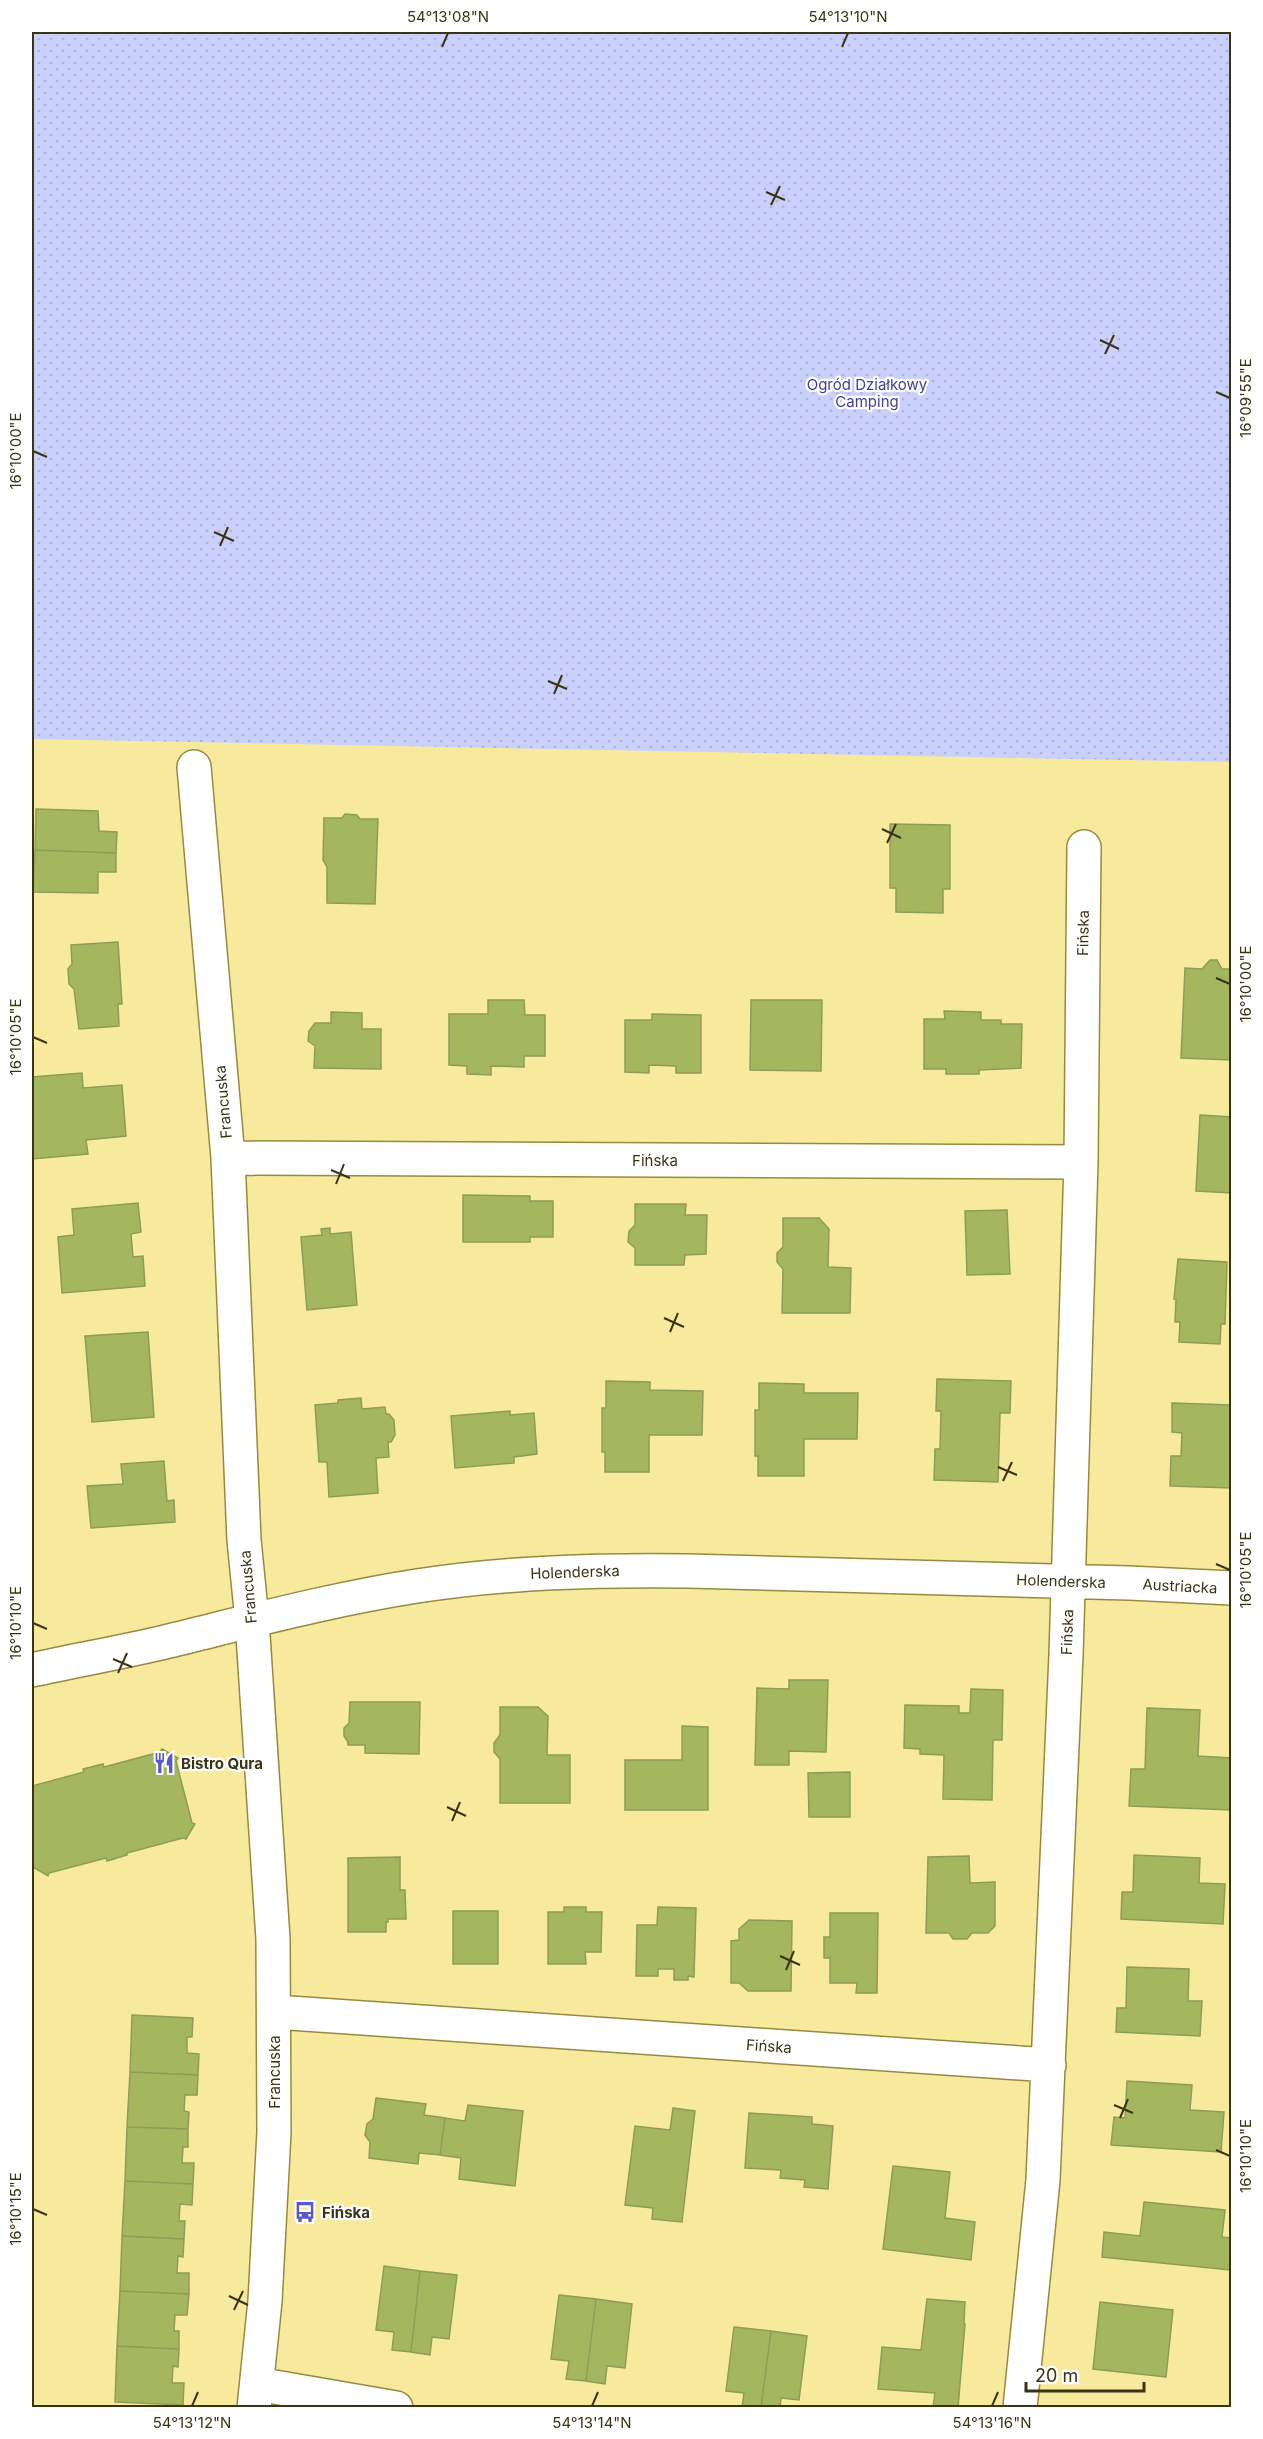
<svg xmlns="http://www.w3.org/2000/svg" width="1263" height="2439" font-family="Inter,sans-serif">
<defs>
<pattern id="grass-dots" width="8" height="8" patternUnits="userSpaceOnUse" patternTransform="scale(1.5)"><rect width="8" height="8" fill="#cad0fc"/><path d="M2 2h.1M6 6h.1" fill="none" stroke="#aeb3d7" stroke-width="1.8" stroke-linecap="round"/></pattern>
</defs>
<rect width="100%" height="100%" fill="#f8ea9d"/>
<!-- grass -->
<path fill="url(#grass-dots)" d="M32,32h1199v730l-1199,-23z"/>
<!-- building -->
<path fill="#a4b75e" stroke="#8d9d56" stroke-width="1.5" d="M36,809l62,2 1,20 18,1 -1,21 -81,-3z
M345,814l12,1 3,4h18l-3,85 -48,-1v-36l-4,-7 1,-42h18z
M890,824l60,1v64h-7v24l-47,-1v-24h-6z
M35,850l81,3v19h-18v21l-65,-1z
M118,942l4,62h-4l1,22 -40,3 -5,-40 -5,-5 -1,-15 4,-5 -1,-19z
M1210,960h7l5,9h10v91l-51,-2 4,-90 17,1z
M488,1000h36l1,15h20v41h-21v11l-33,-1v9l-24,-1v-8l-18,-1v-51h39z
M751,1000h71l-1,71 -71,-1z
M944,1011l37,1v8h20v4h21l-1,44 -42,2v4h-33v-5h-22v-50h21z
M331,1012l31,1v16h19v40l-67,-1 1,-22 -7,-5 1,-10 6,-8h16z
M652,1014l49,1v58h-25v-7l-27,-1v8l-24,-1v-52h27z
M82,1073l1,15 39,-3 4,51 -40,4 2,14 -56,5v-82z
M1200,1115l32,2v76l-36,-2z
M463,1195l67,1v5h23v36h-23v5h-67z
M138,1203l3,29 -10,2 2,23 10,-1 2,30 -83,7 -4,-56 16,-2 -2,-26z
M635,1204h51l-1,11h22l-1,39 -21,1 -1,10h-49v-17l-7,-6 1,-11 6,-6z
M1007,1210l3,64 -43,1 -2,-64z
M783,1218h36l10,11 -1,38 23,1 -1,45h-68l1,-44 -6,-7v-9l6,-6z
M330,1228v6l21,-2 6,73 -50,5 -6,-73 21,-2 -1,-6z
M1178,1259l49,3 -2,62h-4l-1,20 -41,-2 1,-20h-5l1,-23h-2z
M148,1332l6,85 -62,5 -7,-86z
M937,1379l74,2 -1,32h-10l-2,69 -64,-2 1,-31h5l1,-38h-5z
M606,1381l44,1v8l53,1 -1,44h-53v37h-44v-20h-3v-44h4z
M759,1383l45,1v9h54l-1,46h-53v37h-46v-20h-3v-46h4z
M361,1398l1,11 23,-2 1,7h3l5,6 1,15 -4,7h-3l1,15 -13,1 2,35 -49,4 -2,-35h-8l-4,-57 23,-2v-3z
M1172,1403l60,2v83l-62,-2 1,-30h10l1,-23 -10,-1z
M510,1411v4l24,-2 3,41 -23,3v6l-59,5 -4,-52z
M164,1461l3,40 7,-1 1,22 -84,6 -4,-42 36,-2 -2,-20z
M789,1680h39l-2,72 -37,-1v14h-34l2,-77 32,1z
M971,1689l32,1 -1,50h-9l-1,60 -49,-1 1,-44 -24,-1v-5l-16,-1 1,-43 54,1v7h11z
M350,1702h70l-1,52 -54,-1v-8h-17v-3l-4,-6v-8l5,-5z
M500,1707h38l10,9 -1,39h23v48h-70v-44l-6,-7v-9l6,-8z
M1147,1708l53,2 -2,46 34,2v52l-103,-4 2,-37h14z
M682,1726l26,1v83h-83v-50h57z
M162,1749l16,9 -2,3 16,62 3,1 -9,15 -3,-1 -56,15v2l-20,6 -1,-3 -57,15 -1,3 -15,-9 -1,-81 52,-14 -1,-3 20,-5 1,3 56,-15z
M850,1772v45h-41l-1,-44z
M1134,1855l66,3 -1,25 26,1 -2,40 -102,-5 1,-27h11z
M969,1856l1,27 25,-1v44l-7,7h-16l-5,6h-14l-4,-6h-23l2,-76z
M400,1857v33h5l1,29h-18v3h-2v10h-38v-74z
M564,1907h22v5h16l-1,40h-16l1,12h-38v-52h16z
M658,1907l38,1 -2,69 -6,-1v4h-14v-11h-16v7h-22l1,-51h20z
M453,1911h45v53h-45z
M830,1913h48l-1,80h-21l1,-10h-27v-25h-6v-21h6z
M749,1920l43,1 -1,70h-43l-9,-8h-8v-42l8,-1v-11z
M1127,1967l62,2 -1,32h14l-2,35 -84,-4 1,-24h9z
M132,2015l61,3 -1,19h-5v16l12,1 -1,21 -68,-3z
M130,2072l68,3 -1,20h-12l-1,16 5,1 -1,17 -61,-2z
M1127,2081l65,4 -2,25 34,2 -3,40 -110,-7 3,-28 11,1z
M376,2098l50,6 -2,11 21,3 -5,37 -21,-2 -1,11 -49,-6 1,-16 -5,-7 2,-11 6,-5z
M468,2105l55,6 -8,75 -56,-7 2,-21 -21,-3 5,-37 20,3z
M673,2108l22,3 -13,111 -30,-3 1,-11 -28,-3 10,-79 35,4z
M749,2113l63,4v7l21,2 -5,63 -24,-2 1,-7 -25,-2 1,-8 -36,-2z
M127,2127l61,2v18h-5l-1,16h12l-1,21 -68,-3z
M893,2166l57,6 -5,46 30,4 -4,38 -88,-11z
M125,2181l68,3 -1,21 -12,-1 -1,17h6l-1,18 -62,-3z
M1144,2202l81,8 -3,27 10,1 -2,32 -128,-13 2,-25 36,4z
M122,2236l62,3 -1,18 -5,-1 -1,17h12v21l-69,-3z
M384,2266l36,5 -9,81 -19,-2 2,-18 -18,-2z
M420,2271l37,4 -8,64 -17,-2 -2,18 -19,-3z
M120,2291l69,3 -2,21h-12l-1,16h5v18l-62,-3z
M559,2295l37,4 -10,82 -20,-2 3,-18 -18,-2z
M596,2299l36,5 -7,64 -18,-2 -2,18 -19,-3z
M927,2299l38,3 -1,22h1l-7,84h-25l2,-15 -57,-4 4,-42 39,3z
M1100,2302l73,8 -7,67 -73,-8z
M734,2327l37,4 -10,77h-19l2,-15 -18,-2z
M771,2331l36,5 -8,64 -18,-2 -1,10h-19z
M117,2346l62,3 -1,18 -5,-1 -1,17h12l-1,22 -68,-3z"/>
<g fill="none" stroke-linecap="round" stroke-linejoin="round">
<defs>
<path id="minor" d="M194,767l34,391 16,382 8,80 21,319 1,193 -9,169 -11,107
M228,1158l853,4
M32,1670c45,-10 92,-18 137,-29 82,-20 164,-42 248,-55 90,-14 180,-16 271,-15l441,12 103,5
M275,2012l774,53
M257,2384l139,24
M1020,2408l23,-228 23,-525 15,-493 3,-315"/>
</defs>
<!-- minor casing -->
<use href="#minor" stroke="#978a3f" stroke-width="36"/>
<!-- minor -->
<use href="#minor" stroke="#fff" stroke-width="33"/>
</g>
<!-- ticks -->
<path fill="none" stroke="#393414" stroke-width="2" d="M442,47l6,-14M842,47l6,-14M766,192l19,8M771,205l9,-19M1100,340l19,9M1105,354l9,-19M1216,392l14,6M33,451l14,6M214,532l20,9M220,546l8,-19M548,681l19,8M554,694l8,-19M882,829l19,9M887,843l9,-19M1216,978l14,6M33,1037l14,6M331,1170l19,8M336,1184l8,-20M664,1318l20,9M670,1332l8,-19M998,1467l19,8M1003,1481l9,-19M1216,1564l14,6M33,1623l14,6M113,1659l19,8M118,1673l9,-20M447,1807l19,9M452,1821l8,-19M780,1956l20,9M786,1970l8,-19M1114,2105l19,8M1120,2118l8,-19M1216,2150l14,6M33,2209l14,6M229,2296l19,9M234,2310l9,-19M192,2406l6,-14M592,2406l6,-14M992,2406l6,-14"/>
<!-- icons -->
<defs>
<symbol id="restaurant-bare" viewBox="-9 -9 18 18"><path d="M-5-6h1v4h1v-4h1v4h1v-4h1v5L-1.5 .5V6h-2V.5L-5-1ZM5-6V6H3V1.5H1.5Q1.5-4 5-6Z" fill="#5a57cf" stroke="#fff" stroke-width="2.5" paint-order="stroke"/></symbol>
<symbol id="bus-bare" viewBox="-9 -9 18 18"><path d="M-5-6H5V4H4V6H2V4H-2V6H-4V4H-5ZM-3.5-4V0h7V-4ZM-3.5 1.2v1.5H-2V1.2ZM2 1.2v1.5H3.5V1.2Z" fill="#5a57cf" stroke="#fff" stroke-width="2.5" paint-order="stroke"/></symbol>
</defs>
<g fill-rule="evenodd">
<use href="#restaurant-bare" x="149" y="1748" width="30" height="30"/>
<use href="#bus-bare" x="290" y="2197" width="30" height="30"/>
</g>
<g text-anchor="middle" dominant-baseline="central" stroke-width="4.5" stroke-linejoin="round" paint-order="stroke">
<!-- park labels -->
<g font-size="15" fill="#423f9c" stroke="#fff">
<text x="867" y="384">Ogród Działkowy<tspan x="867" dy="17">Camping</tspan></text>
</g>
<!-- street labels -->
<g font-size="15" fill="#393414" stroke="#fff">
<text transform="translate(1083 933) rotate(-89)">Fińska</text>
<text transform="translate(223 1102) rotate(-95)">Francuska</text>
<text x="655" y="1160">Fińska</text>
<text transform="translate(575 1572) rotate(-2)">Holenderska</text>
<text transform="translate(1061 1581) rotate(2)">Holenderska</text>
<text transform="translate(1180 1586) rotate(3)">Austriacka</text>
<text transform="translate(248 1587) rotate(-95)">Francuska</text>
<text transform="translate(1067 1632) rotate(-88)">Fińska</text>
<text transform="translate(769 2046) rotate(4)">Fińska</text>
<text transform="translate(274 2072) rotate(-90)">Francuska</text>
</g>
<!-- poi labels -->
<g font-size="15" font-weight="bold" fill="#393414" stroke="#fff" text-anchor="start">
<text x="181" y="1763">Bistro Qura</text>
<text x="322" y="2212">Fińska</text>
</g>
</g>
<!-- border -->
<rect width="1263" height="2439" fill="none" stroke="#ffffff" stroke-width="66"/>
<!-- scale -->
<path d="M1026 2382v9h118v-9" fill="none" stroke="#393414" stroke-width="3"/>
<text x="1035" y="2382" font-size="18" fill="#393414" stroke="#ffffff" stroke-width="4.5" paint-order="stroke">20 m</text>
<rect x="33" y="33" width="1197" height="2373" fill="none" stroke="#393414" stroke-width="2"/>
<g font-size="15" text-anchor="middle" fill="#393414">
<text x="448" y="22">54°13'08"N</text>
<text x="848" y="22">54°13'10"N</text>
<text transform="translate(1246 398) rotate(-90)" y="5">16°09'55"E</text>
<text transform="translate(16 451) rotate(-90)" y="5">16°10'00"E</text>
<text transform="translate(1246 984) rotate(-90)" y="5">16°10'00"E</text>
<text transform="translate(16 1037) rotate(-90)" y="5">16°10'05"E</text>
<text transform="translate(1246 1570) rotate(-90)" y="5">16°10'05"E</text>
<text transform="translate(16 1623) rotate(-90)" y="5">16°10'10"E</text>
<text transform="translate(1246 2156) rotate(-90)" y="5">16°10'10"E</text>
<text transform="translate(16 2209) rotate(-90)" y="5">16°10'15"E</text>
<text x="192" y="2428">54°13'12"N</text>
<text x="592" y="2428">54°13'14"N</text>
<text x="992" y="2428">54°13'16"N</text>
</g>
</svg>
